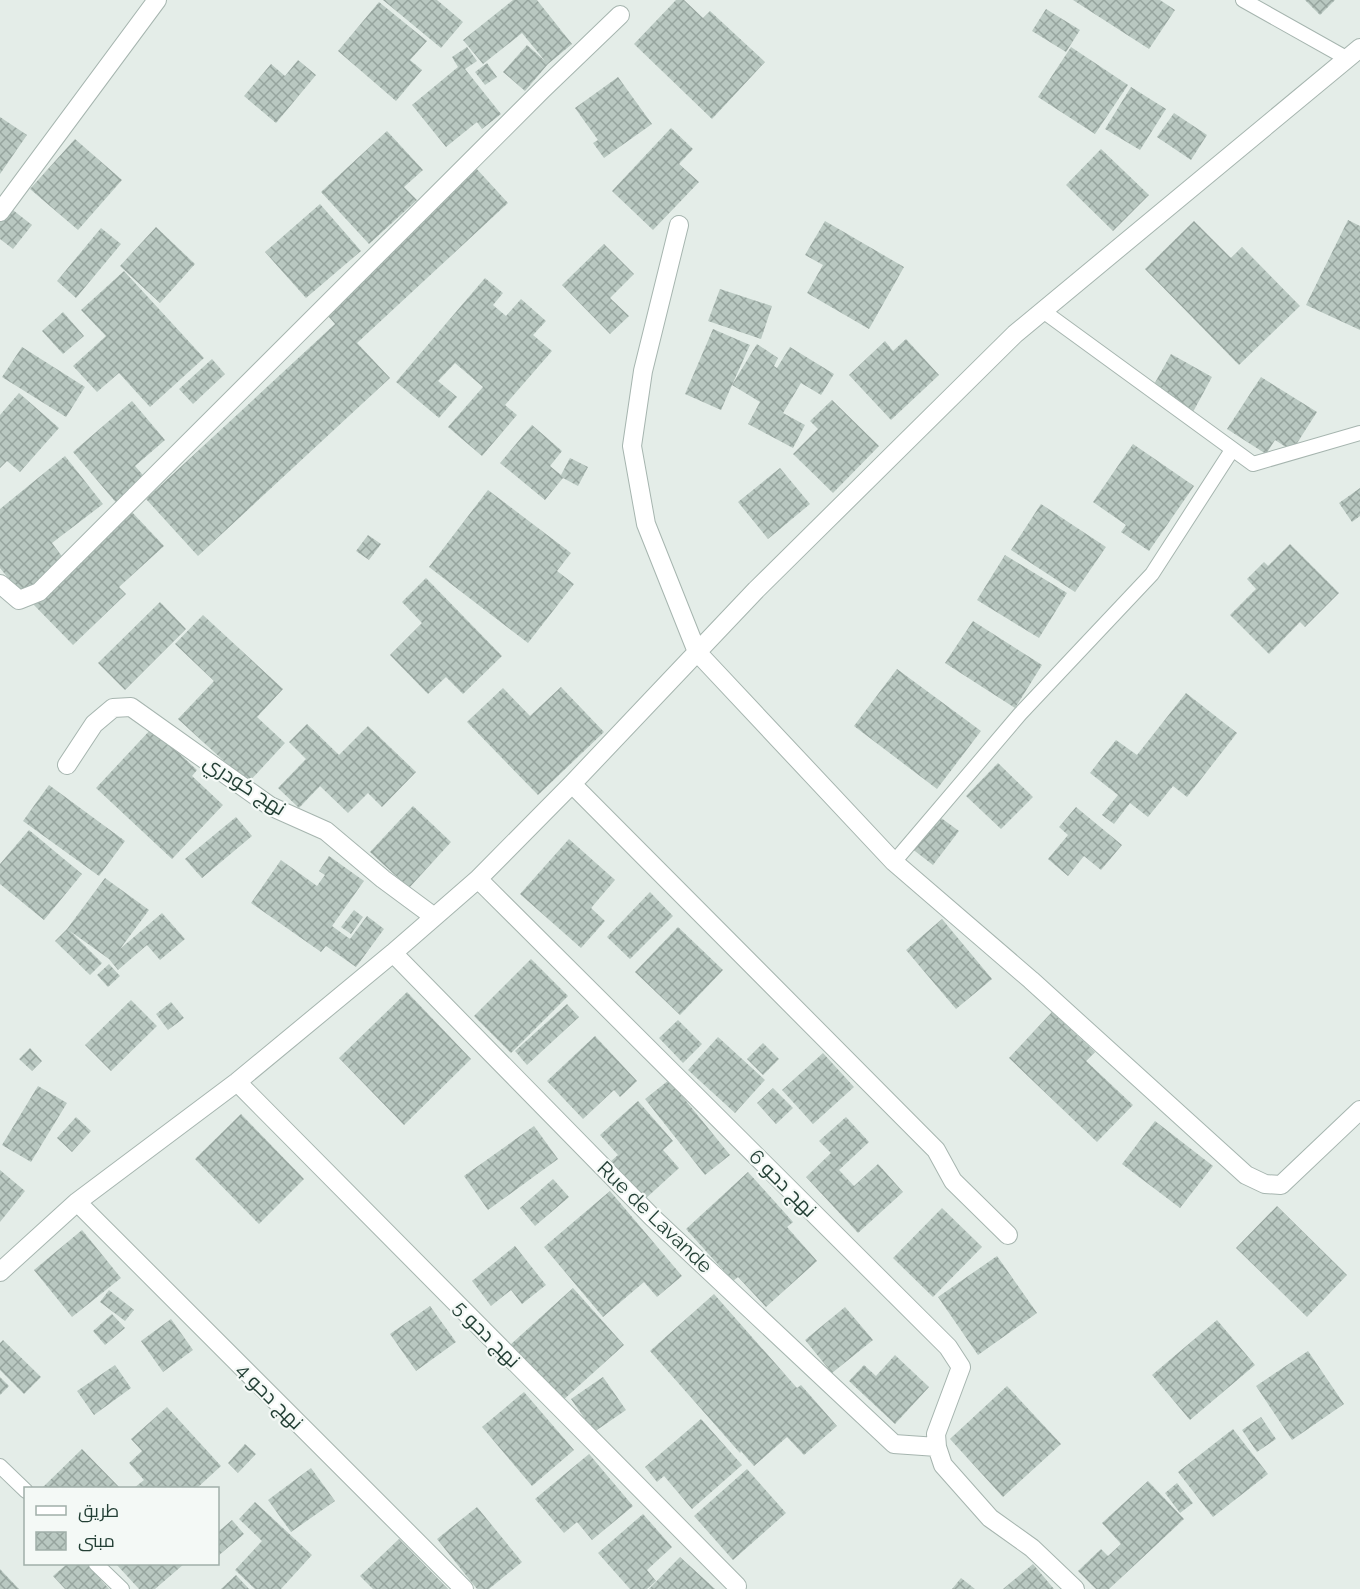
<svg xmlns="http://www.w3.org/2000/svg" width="1360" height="1589" font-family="Raleway,Cairo,sans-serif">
<defs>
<pattern id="building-cross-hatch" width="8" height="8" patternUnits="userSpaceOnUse" patternTransform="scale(1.5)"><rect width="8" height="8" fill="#b9c8c1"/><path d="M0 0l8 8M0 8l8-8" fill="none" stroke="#96a49e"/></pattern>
</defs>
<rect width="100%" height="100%" fill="#e4ede8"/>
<!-- building -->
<path fill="url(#building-cross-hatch)" d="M383,0h54l26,22 -22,26z
M513,0h24l35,44 -24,20 -23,27 -22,-19 24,-27 18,16 -23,-28 -39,31 -20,-24z
M676,0h8l19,18 7,-7 55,51 -53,57 -78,-75z
M1073,0h87l15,10 -26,39z
M1305,0h30l-15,15z
M379,2l48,39 -17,19 12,10 -26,31 -58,-50z
M1046,9l34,21 -14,22 -34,-21z
M467,47l10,14 -12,8 36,45 -19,15 -5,-7 -31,25 -34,-42 46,-38 -6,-10z
M1071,47l57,38 -33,49 -57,-37z
M298,60l18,15 -40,48 -32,-27 27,-32 14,12z
M487,63l10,14 -12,8 -10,-13z
M618,77l34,47 -48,34 -11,-15 5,-3 -23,-32z
M1131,87l35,22 -26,41 -35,-21z
M1174,113l33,22 -16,25 -34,-23z
M0,117l27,18 -27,39z
M671,128l22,21 -14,15 20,18 -46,48 -41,-39z
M387,131l36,39 -19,17 13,13 -48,44 -48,-52z
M75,139l47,41 -44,50 -48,-41z
M1101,149l48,46 -36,36 -47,-46z
M475,167l33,36 -151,140 33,35 -192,178 -52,-57 189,-175 -13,-15z
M320,204l41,47 -55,47 -41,-46z
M9,207l23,18 -19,24 -13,-10v-21z
M1348,220l12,6v104l-54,-25z
M825,221l79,46 -35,62 -62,-36 16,-28 -18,-10z
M1194,221l37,37 11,-11 58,59 -61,59 -94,-96z
M156,227l39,37 -35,39 -40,-37z
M101,228l20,16 -45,54 -19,-17z
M604,244l30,30 -24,24 19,18 -19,18 -48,-49z
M124,271l80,87 -54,49 -31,-34 -22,19 -24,-26 33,-30 -25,-26z
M485,278l18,15 -10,12 13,11 15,-17 25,22 -13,14 19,16 -47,54 12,10 -35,41 -34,-29 35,-40 -28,-24 -17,18 19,16 -18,21 -43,-36z
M720,289l52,17 -11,33 -53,-18z
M63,312l21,24 -21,18 -21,-23z
M713,329l37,16 -18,40 25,-41 21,14 -4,8 3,2 13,-21 44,27 -13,21 -20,-12 -18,30 22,12 -12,23 -45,-24 12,-22 -28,-17 -11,25 -36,-16z
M906,339l33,36 -48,45 -42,-45 36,-34 8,10z
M22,347l63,40 -19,30 -64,-40z
M1171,354l41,23 -19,35 -41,-24z
M212,359l13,15 -32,30 -14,-15z
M1261,377l56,35 -25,39 -17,-11 -9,14 -39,-25z
M19,393l40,35 -39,44 -13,-11 -7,7v-53z
M832,400l47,46 -46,47 -40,-39 25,-25 -8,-8z
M132,401l33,39 -30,26 13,15 -29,25 -46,-54z
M532,425l30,26 -12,15 11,9 9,-17 18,9 -10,19 -15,-8 -18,22 -45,-37z
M1133,444l61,42 -45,65 -28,-19 5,-7 -33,-23z
M65,456l38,48 -51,39 12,16 -43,35 -21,-26v-59z
M780,468l30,36 -42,35 -30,-37z
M1360,488v28l-8,6 -13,-19z
M488,490l83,63 -14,18 17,13 -46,59 -99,-76z
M1041,504l65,43 -31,45 -64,-42z
M130,510l34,36 -45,41 7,7 -53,51 -41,-42z
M368,535l13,9 -12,16 -13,-9z
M1290,544l49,49 -34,34 -5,-5 -31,32 -39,-39 26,-26 -9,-10 17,-17 4,4z
M1005,555l62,38 -28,45 -62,-38z
M426,578l76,78 -39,38 -17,-17 -18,17 -38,-39 32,-32 -20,-21z
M160,602l26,27 -61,61 -27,-27z
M203,615l80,74 -26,28 28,26 -37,40 -70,-64 36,-38 -39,-37z
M973,621l69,44 -27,43 -70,-45z
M897,669l84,62 -44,58 -83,-63z
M561,687l43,45 -66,63 -71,-73 36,-34 27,28z
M1186,693l51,40 -50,64 -14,-11 -25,31 -18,-14 -16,21 -12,-9 16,-20 -28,-22 26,-33 21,15z
M307,724l32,31 29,-29 48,46 -34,35 -14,-14 -20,20 -28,-27 -21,22 -21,-20 28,-29 -17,-17z
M152,728l45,42 -5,6 31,29 -51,54 -76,-71z
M998,763l35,34 -32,32 -35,-33z
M49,785l76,56 -26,35 -76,-55z
M413,806l38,36 -42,46 -39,-36z
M1076,807l46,38 -21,25 -17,-14 -16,20 -20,-17 20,-24 -9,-8z
M937,815l22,16 -26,34 -22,-17z
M236,817l16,19 -50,42 -17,-19z
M29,830l53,44 -38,46 -44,-36v-20z
M569,839l46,41 -24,28 14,13 -24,27 -61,-54z
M329,856l35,25 -32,45 18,13 17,-23 17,13 -28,38 -30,-21 -5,6 -70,-49 30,-43 36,26 8,-11 -6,-4z
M105,878l44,32 -29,39 42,-36 23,26 -25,21 -13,-15 -29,25 -9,-11 -39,-28 32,32 -12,12 -35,-34 12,-12z
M650,892l23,24 -43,43 -23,-22z
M354,910l9,7 -12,17 -10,-7z
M942,919l50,60 -36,30 -50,-59z
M678,927l45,43 -43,45 -45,-43z
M531,959l37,37 -57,57 -37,-37z
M109,964l11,12 -12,11 -11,-12z
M407,992l64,67 -67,66 -65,-67z
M131,1000l26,26 -46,45 -26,-26z
M171,1002l13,16 -16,12 -12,-16z
M567,1004l12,13 -52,48 -12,-14z
M1052,1012l43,40 -9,9 47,44 -36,37 -88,-84z
M678,1020l24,24 -19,19 -24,-25z
M595,1036l42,45 -17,16 -6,-7 -31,29 -36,-38z
M718,1037l47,43 -30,33 -47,-43z
M763,1043l16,16 -16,16 -16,-16z
M30,1048l12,13 -10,10 -13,-12z
M823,1053l31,34 -41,37 -31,-34z
M669,1080l61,75 -25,20 -60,-76z
M38,1086l29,17 -36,59 -29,-17z
M773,1088l20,20 -17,16 -19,-21z
M638,1101l35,40 -10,9 16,18 -35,32 -34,-38 8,-7 -18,-20z
M241,1114l63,65 -45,45 -64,-65z
M76,1117l15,14 -19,21 -15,-14z
M846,1117l23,25 -30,28 15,16 24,-22 25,28 -45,41 -52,-56 25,-24 -12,-12z
M1155,1121l58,45 -33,42 -58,-44z
M534,1126l24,33 -70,51 -24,-34z
M0,1170l25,21 -25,31z
M748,1172l45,50 -6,5 30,34 -51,46 -28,-30 -5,4 -47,-52z
M553,1179l16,18 -34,29 -15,-18z
M610,1191l72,85 -25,21 -13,-15 -41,35 -59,-70z
M1277,1206l70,69 -40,42 -71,-69z
M942,1208l40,39 -49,50 -40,-39z
M82,1230l39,48 -49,39 -38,-47z
M515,1246l31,39 -24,19 -11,-14 -20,16 -19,-25z
M997,1256l40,57 -59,42 -40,-58z
M573,1288l51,57 -62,56 -52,-56z
M109,1290l25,20 -9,11 -25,-19z
M714,1294l83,94 4,-3 36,41 -33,29 -17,-18 -33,29 -13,-15 -1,2 -90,-102z
M430,1306l26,36 -40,29 -26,-37z
M845,1307l28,33 -41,33 -27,-33z
M112,1314l13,14 -20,17 -12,-14z
M171,1319l22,31 -30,22 -22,-31z
M1217,1320l38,45 -65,55 -38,-45z
M3,1340l38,37 -17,17 -24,-24v-27z
M1308,1351l36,53 -52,36 -36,-54z
M895,1355l34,32 -34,37 -46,-43 15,-16 12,11z
M115,1365l16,23 -37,27 -17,-24z
M0,1377l9,9 -9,9z
M603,1377l23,33 -32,22 -23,-33z
M1007,1386l54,58 -58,53 -53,-58z
M524,1392l50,58 -42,36 -50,-59z
M167,1407l54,59 -24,22h-63l10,-8 -15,-17 13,-12 -11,-12z
M1261,1417l15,22 -19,13 -15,-22z
M701,1419l41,46 -50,44 -28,-33 -7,6 -12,-15z
M1233,1429l35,45 -55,43 -35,-45z
M245,1444l11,10 -18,19 -10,-10z
M82,1449l37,38 -2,1h-75z
M589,1454l44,52 -41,34 -15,-18 -13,11 -29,-34z
M311,1468l24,33 -44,31 -23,-32z
M747,1469l39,44 -53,47 -39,-44z
M1148,1481l36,38 -75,70h-13l-18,-18 23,-22 7,7 13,-12 -19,-21z
M1177,1483l16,20 -13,10 -15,-20z
M255,1502l57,53 -31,34h-26l-20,-19 27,-29 -23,-22z
M477,1507l45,55 -33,27h-12l-40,-50z
M643,1514l29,33 -25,23 9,11 -9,8h-17l-32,-36z
M232,1520l12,14 -26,22v-24z
M399,1539l49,50h-75l-13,-13z
M680,1557l35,32h-66z
M67,1564h20l22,25h-44l-12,-13z
M116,1564h68l-29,25h-16z
M1033,1564l21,25h-51z
M0,1569l19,20h-19z
M236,1575l13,14h-28z
M961,1578l14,11h-23z"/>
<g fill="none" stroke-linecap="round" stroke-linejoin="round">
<defs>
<path id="lane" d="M1243,0l105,59
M1043,311l210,153 107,-31
M894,862l126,-148 132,-140 80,-124
M0,1466l26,25
M96,1564l26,25"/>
<path id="street" d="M0,212l157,-212
M679,225l-36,146 -11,75 14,78 51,128 197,210 137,118 215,195 19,9 16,1 79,-75
M0,584l19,16 20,-8 503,-502 78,-75
M67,765l27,-41 19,-16 18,-1 139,99 56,25 57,48 50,37
M572,784l364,366 17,31 55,54
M478,879l470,468 13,20 -25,67 1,13 6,18 47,53 42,30 43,41
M393,953l260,265 241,226 43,3
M237,1082l500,504
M77,1202l387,387
M0,1272l77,-70 160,-120 156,-129 85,-74 94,-95 184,-194 259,-256 345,-286"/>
</defs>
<!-- lane casing -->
<use href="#lane" stroke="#a6b5af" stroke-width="16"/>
<!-- street casing -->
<use href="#street" stroke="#a6b5af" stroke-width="20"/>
<!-- lane -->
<use href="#lane" stroke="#fff" stroke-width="14"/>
<!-- street -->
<use href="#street" stroke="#fff" stroke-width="18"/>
</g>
<g text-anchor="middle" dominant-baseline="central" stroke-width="4.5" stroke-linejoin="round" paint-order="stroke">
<!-- street labels -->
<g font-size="20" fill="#233f35" stroke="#f4f9f6">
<text transform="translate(245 785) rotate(33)">نهج كودري</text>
<text transform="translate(783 1183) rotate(45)">نهج دحو 6</text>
<text transform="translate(655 1217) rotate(44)">Rue de Lavande</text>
<text transform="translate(487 1334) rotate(45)">نهج دحو 5</text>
<text transform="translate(270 1396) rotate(45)">نهج دحو 4</text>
</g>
</g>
<!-- legend -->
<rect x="24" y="1487" width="195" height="78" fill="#f4f9f6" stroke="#a0afa9" stroke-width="1.5"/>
<rect x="36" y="1506" width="30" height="9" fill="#ffffff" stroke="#a0afa9" stroke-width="1.5"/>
<text x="78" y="1517" font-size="18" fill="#233f35">طريق</text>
<rect x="36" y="1532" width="30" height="18" fill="url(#building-cross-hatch)" stroke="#a0afa9" stroke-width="1.5"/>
<text x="78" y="1547" font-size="18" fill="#233f35">مبنى</text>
</svg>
